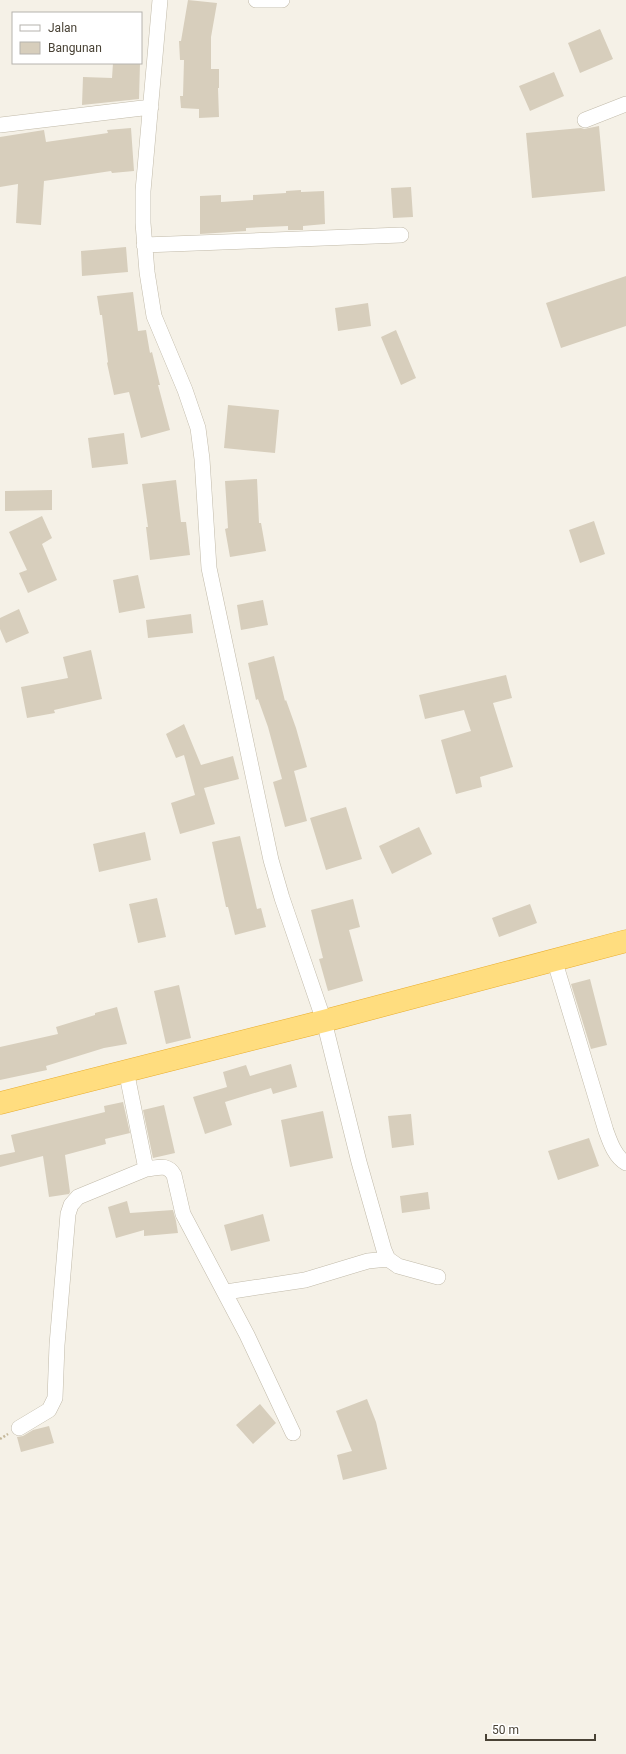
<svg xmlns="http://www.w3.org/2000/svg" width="626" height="1754" font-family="Roboto,sans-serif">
<rect width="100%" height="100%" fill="#f5f1e7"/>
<!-- building -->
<path fill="#d7cebc" d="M188,0l29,3 -6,34v32h8v19h-1l1,29 -20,1v-9l-18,-1 -1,-12h3l1,-36h-4l-1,-19h2z
M600,29l13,30 -33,14 -12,-30z
M113,63h27l-1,36 -57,6 1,-28 29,1z
M554,72l10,24 -34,15 -11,-25z
M599,126l6,65 -73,7 -6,-65 55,-5 3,1z
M131,128l3,43 -22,2 -1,-2 -67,10 -3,44 -25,-2 2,-39 -18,3v-50l44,-7 2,12 62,-9 -1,-3z
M411,187l2,30 -20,1 -2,-30z
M301,190v2l23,-1 1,33 -22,2v4h-15v-4l-42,2v3l-46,3v-38l21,-1v7l32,-2v-5l33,-2v-2z
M126,247l2,25 -46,4 -1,-25z
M626,276v50l-65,22 -15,-45z
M133,292l5,39 8,-1 4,23 2,-1 8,33h-2l12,45 -29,8 -12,-46 -15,3 -7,-32 1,-1 -6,-47h-2l-3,-19z
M368,303l3,23 -33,5 -3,-23z
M396,330l20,48 -15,7 -20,-48z
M228,405l51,5 -4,43 -51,-5z
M124,433l4,31 -36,4 -4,-30z
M257,479l2,44h2l5,28 -36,6 -5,-28 3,-1 -3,-47z
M176,480l5,42h5l4,33 -40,5 -4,-33h2l-6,-43z
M52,490v20l-47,1v-20z
M42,516l10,22 -10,6 15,36 -29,13 -9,-20 8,-3 -18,-38z
M594,521l11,33 -25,9 -11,-33z
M138,575l7,33 -26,5 -6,-33z
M263,600l5,25 -27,5 -4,-25z
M19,609l10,24 -23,10 -6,-14v-11z
M191,614l2,19 -45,5 -2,-18z
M91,650l11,49 -48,11 1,3 -28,5 -6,-31 47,-9 -5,-21z
M274,656l11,45 1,-1 10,28 11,39 -13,4 13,50 -22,6 -12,-45 9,-3 -14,-52 -10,-28 -2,1 -8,-37z
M506,675l6,23 -19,5 20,64 -33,10 2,10 -26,7 -15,-54 30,-9 -7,-21 -39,9 -6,-24z
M184,724l17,41 32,-9 6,23 -35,9 11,36 -35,10 -9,-31 24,-8 -11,-40 -8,3 -10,-24z
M346,807l16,52 -36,11 -16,-52z
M419,827l13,27 -40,20 -13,-28z
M145,832l6,28 -52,12 -6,-28z
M240,836l17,73 4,-1 5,19 -31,8 -7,-28h-2l-14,-65z
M157,898l9,39 -28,6 -9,-39z
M353,899l7,28 -11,3 14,51 -35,10 -9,-32 4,-1 -12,-48z
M530,904l7,19 -38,14 -7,-19z
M590,979l17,66 -16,4 -20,-65z
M179,985l12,53 -25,6 -12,-53z
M117,1007l10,37 -23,4 -58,18 1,4 -47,10v-33l58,-13 -2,-7 39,-12v-2z
M291,1064l6,23 -24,7 -2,-6 -46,14 7,23 -27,9 -12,-37 34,-10 -4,-15 23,-7 4,11z
M123,1102l7,31 -25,6 1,5 -41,11 5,37 -1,2 -20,3 -6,-41 -43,11v-12l15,-3 -4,-17 94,-23 -1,-6z
M164,1105l11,48 -22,5 -10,-48z
M323,1111l10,47 -43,9 -9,-47z
M411,1114l3,31 -22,3 -4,-32z
M589,1138l10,28 -41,14 -10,-29z
M428,1192l2,17 -28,4 -2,-17z
M127,1201l3,12 43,-3 3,11 2,12 -34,3v-6l-28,8 -8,-31z
M263,1214l7,27 -39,10 -7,-26z
M367,1399l9,23 11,47 -44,11 -6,-25 15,-4 -16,-40z
M260,1404l16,19 -23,21 -17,-19z
M49,1426l5,17 -33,9 -4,-15 6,-1 10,-6z"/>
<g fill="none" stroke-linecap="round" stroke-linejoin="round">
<defs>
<path id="minor" d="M160,0l-17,191v32l4,49 7,44 31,74 13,38 4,31 7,109 62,292 11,38 42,123 35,141 25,88 4,9 10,7 40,11
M256,0h26
M585,120l41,-16
M0,125l151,-18
M144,245l257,-10
M554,959l52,172c4,11 9,26 20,32
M146,1169c12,-1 21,-6 28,6l9,39 64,121 46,98
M226,1292l79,-12 63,-19 20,-2
M19,1428l30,-18 6,-12 2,-53 11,-131 3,-9 7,-8 68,-28 -20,-99"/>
<path id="trunk" d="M0,1103l324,-82 302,-80"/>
</defs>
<!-- minor casing -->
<use href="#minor" stroke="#c1baa9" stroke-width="16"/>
<!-- trunk casing -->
<use href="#trunk" stroke="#e9ad2d" stroke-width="23"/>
<!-- path -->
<path stroke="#c4b799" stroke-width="2.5" stroke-dasharray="2 2" stroke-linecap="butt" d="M0,1439l8,-5"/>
<!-- minor -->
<use href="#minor" stroke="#fff" stroke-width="15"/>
<!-- trunk -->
<use href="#trunk" stroke="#ffdd7f" stroke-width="22"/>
</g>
<!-- legend -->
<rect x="12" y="12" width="130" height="52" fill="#ffffff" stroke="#b6b3ae"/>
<rect x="20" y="25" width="20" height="6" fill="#ffffff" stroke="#b6b3ae"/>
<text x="48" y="32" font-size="12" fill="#494235">Jalan</text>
<rect x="20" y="42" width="20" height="12" fill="#d7cebc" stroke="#b6b3ae"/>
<text x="48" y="52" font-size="12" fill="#494235">Bangunan</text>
<!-- scale -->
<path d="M486 1734v6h109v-6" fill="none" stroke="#494235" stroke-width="2"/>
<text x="492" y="1734" font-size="12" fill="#494235" stroke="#ffffff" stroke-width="3" paint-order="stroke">50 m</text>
</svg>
